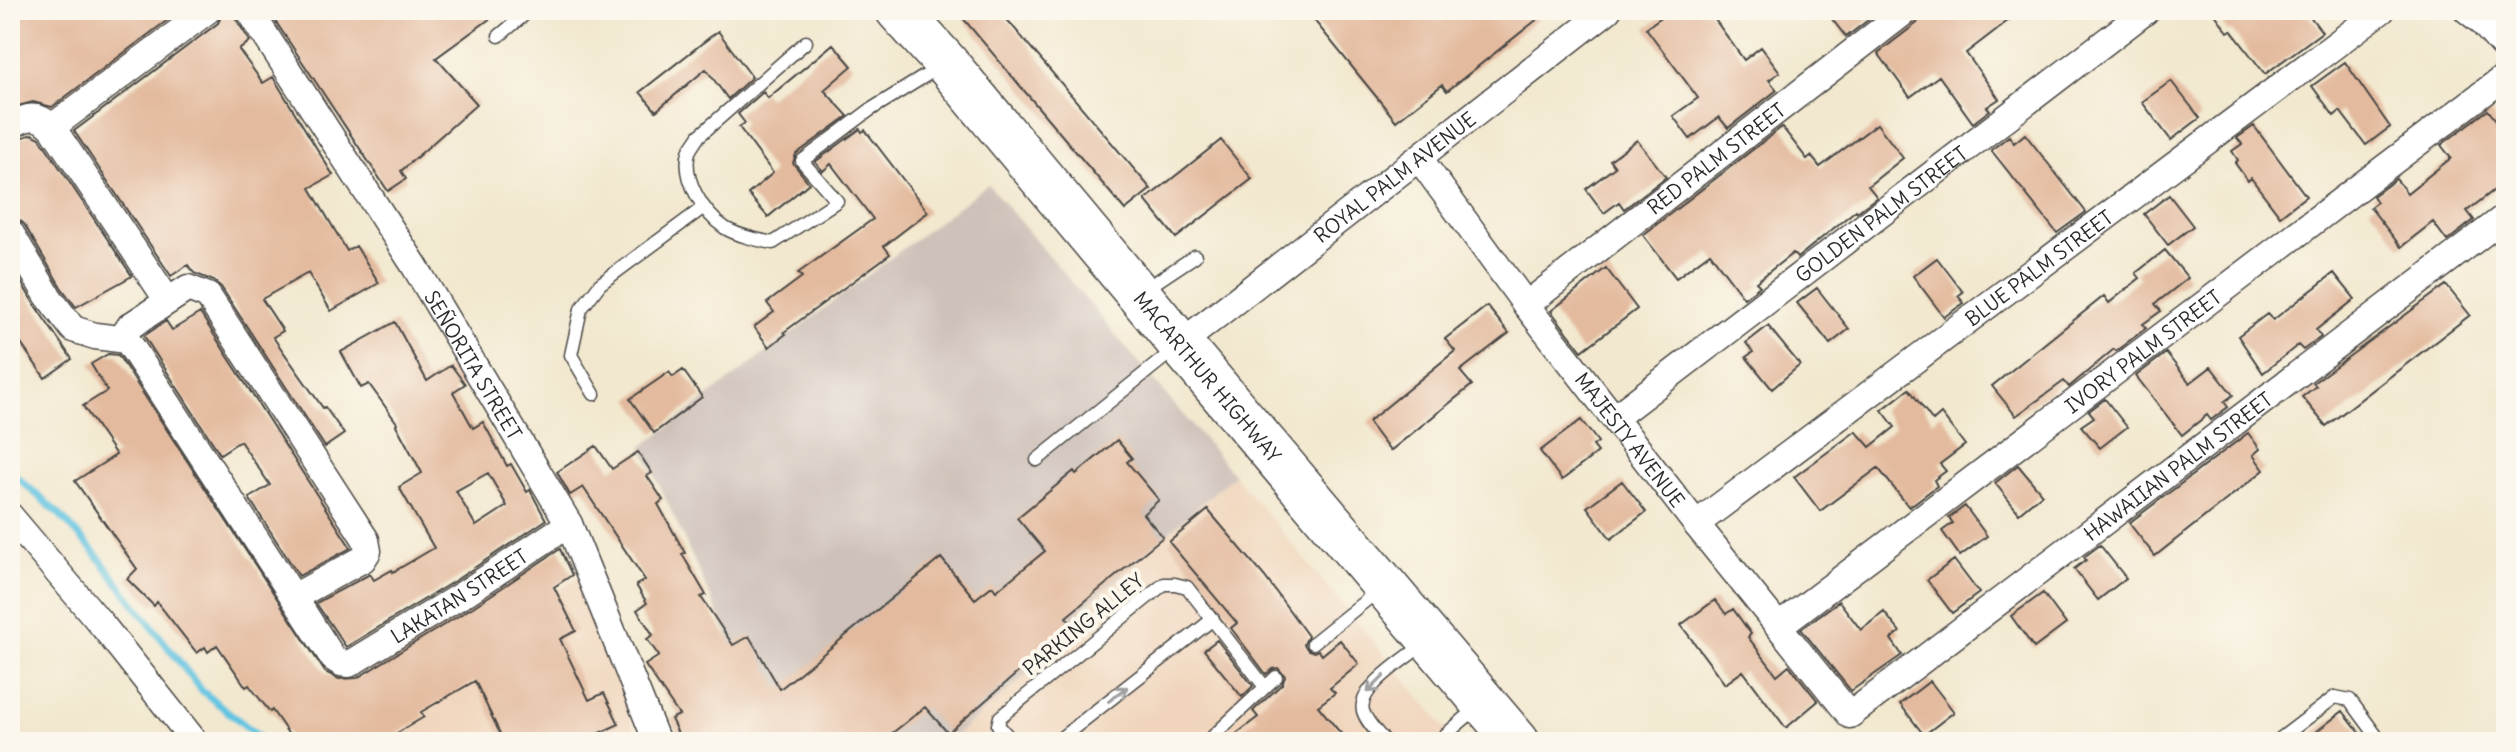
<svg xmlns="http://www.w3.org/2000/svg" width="2516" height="752" font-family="Delius,sans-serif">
<rect width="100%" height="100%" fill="#fbf7ec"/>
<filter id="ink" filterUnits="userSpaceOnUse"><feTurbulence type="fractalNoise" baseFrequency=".0125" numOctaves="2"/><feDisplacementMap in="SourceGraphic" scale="16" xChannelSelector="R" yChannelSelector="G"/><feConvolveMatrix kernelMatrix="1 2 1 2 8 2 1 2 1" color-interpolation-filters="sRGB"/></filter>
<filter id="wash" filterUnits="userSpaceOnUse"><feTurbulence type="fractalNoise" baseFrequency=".006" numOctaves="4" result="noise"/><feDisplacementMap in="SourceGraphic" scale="32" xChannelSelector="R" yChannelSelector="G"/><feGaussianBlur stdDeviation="1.8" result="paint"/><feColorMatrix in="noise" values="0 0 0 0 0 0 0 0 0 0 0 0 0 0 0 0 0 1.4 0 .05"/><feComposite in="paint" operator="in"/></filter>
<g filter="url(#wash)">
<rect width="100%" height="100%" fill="#f2e8cf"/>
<!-- built -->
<path fill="#f0d5bc" d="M1234,475l223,267h-529l15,-11 8,8 133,-114 -8,-10z
M579,577l60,165h-328z"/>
<!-- industrial -->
<path fill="#cec1b9" d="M988,184l246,291 -158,139 9,11 -135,115 -7,-9 -15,11h-156l-40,-98 -90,-197z"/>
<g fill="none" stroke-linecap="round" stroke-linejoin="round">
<!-- stream -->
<path stroke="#62c4e1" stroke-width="7" d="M10,471l49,43 36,39 107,138 64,51"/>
</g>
<g id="blocks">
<!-- building -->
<path fill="#e3ba9e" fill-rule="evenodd" d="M10,10h171l-129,97 -19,-5 -23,6z
M224,10h9l3,9 14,22 -11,9 24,33 10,-6 60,98 -23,13 37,63 9,-5 23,37 -48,28 -23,-38 -46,26 21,32 -10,6 50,71 2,-1 19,27 -19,13 -104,-160 -7,-6 -20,-8 -6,-8 -17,11 -97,-145 144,-108z
M268,10h234l-66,48 41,46 -76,67 5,8 -18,12z
M956,10h43l152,179 -26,21z
M1324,10h225l-102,81 -5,-6 -46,36 -83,-102z
M1671,10h37l36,50 17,-13 19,25 -11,8 8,10 -49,38 -9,-11 -29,22 -17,-23 25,-18 -52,-70z
M1825,10h56l-35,27z
M1923,10h99l-56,43 33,46 -12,8 3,3 -17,13 -34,-47 -29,21 -32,-44 39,-30z
M2212,10h93l17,22 -57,42 -34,-44 -3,2z
M718,31l34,46 -24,22 -22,-30 -50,42 -16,-19z
M833,44l19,22 -28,24 24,26 -52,38 -3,9 16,20 -41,34 -20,-23 25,-21 -34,-46 6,-4 -7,-9 25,-22 5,6z
M2345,62l45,65 -24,18 -26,-34 -6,5 -22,-30z
M2171,81l29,37 -29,22 -29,-38z
M2488,110l18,23v48l-39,30 7,9 -27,21 -14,-19 -32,25 -31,-40 7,-5 -4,-6 23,-17 11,14 44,-35 -10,-13z
M1877,124l26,34 -35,28 9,11 -20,15 -1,-2 -59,48 -4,-5 -37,29 4,4 -16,12 -34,-45 -34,25 -33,-43 139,-108 25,32 4,-3 9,11z
M2254,126l52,70 -26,20 -29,-38 -3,3 -13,-18 3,-3 -6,-9 10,-7 -5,-6z
M860,129l2,3 3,-2 63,82 -44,34 6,8 -106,78 2,2 -17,13 -15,-20 20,-15 -7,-9 35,-26 -4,-4 75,-54 -42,-55 -8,7 -8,-9z
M32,134l8,4 92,138 -56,31 -15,-20 -37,-63 -6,-5 -8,-3v-74z
M2025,134l61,78 -29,21 -66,-83 18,-14 5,7z
M1221,140l31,39 -76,59 -31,-38z
M1637,140l29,37 -42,32 -5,-7 -15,11 -18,-24 29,-22 -5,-7z
M2169,195l24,31 -25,19 -24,-31z
M2165,250l23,28 -33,26 6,7 -18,13 3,4 -30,23 -2,-2 -45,38 -5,-6 -48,35 -24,-30 112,-90 5,7 31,-25 -4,-5z
M1937,258l26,34 -5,4 6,7 -20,14 -31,-41z
M10,263l24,41 38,55 -27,19 -35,-50z
M1606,268l31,41 -55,42 -31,-40z
M2334,273l21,26 -39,31 5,7 -18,13 -5,-5 -35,28 -25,-37 29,-22 6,6z
M2446,285l24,30 -144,111 -24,-29 14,-11 -3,-3z
M1817,288l32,41 -19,15 -33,-41z
M1487,306l22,27 -49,38 12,14 -82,66 -22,-29 87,-71 -10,-12z
M200,313l151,235 -52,28 -50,-78 21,-13 -30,-44 -20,13 -76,-118 22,-15 6,9z
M395,322l32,59 24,-16 14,19 -12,8 20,36 10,-6 24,44 4,-2 16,28 3,-2 16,30 -90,60 -110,67 -30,-44 54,-29 4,6 18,-10 1,2 41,-24 -35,-61 23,-14 -26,-48 1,-2 -28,-39 -8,4 -20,-36zM488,473l19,33 -31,20 -20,-35z
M1768,326l32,39 -28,24 -26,-32 7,-5 -7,-9z
M2166,353l24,30 21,-16 22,28 -9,7 4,5 -17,13 -4,-5 -25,20 -46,-59z
M108,354l10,1 207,317 14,7 18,-1 116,-71 87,-58 12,26 -18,12 22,44 -16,8 29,61 15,-7 15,31 -39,18h-76l-29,-61 -54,31 3,5 -42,25h-88l-22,-32 -2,2 -21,-27 -3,2 -29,-42 -9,7 -3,-5 -8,6 -40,-51 -3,4 -27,-27 10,-10 -62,-88 41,-26 -33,-49 24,-15 -16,-27z
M683,370l19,27 -48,36 -24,-34 39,-27 4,5z
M1909,389l24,32 8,-7 24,31 -25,19 6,7 -12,9 3,6 -28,21 -31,-39 -58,43 -26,-34 62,-46 14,16 25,-20 -13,-17z
M2105,399l22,28 -27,21 -19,-22 13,-9 -5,-6z
M1581,420l17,22 -5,4 5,6 -36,28 -22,-29z
M2248,433l12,16 -7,6 11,15 -109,86 -26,-33z
M1117,440l15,18 -5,4 32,38 -16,14 20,23 -97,80 7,8 -125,108 -23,-26 -44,35h-199l-11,-23 8,-4 -34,-50 14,-9 -12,-17 6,-4 -16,-25 10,-7 -11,-18 9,-5 -62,-93 -13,8 -13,-23 39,-26 16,23 26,-17 14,21 -5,3 16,24 -5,4 27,49 -3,1 24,41 -5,2 32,48 16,-9 31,53 161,-131 34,41 17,-13 4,5 49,-40 -28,-33 57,-47 2,3z
M2018,465l24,29 -23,19 -24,-30z
M1622,481l24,31 -35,27 -24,-32z
M1965,506l22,30 -27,20 -18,-25 11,-8 -4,-5z
M1208,510l57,67 43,59 -4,8 3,5 7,3 4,-2 4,5 18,-15 19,24 -29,24 5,5 -17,13 30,36h-122l32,-25 -5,-6 29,-27 3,-8 -7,-8 -5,1 -7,5 -35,-46 6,-5 -68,-81z
M2100,545l26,33 -28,22 -24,-31 12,-9 -2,-3z
M1954,560l25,33 -27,20 -25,-33z
M2043,593l23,31 -32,24 -23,-32z
M1715,600l11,14 7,-5 18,25 -3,3 29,38 12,-10 29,36 -32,27 -43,-57 -18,13 -44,-59z
M1839,601l22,29 23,-18 16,20 -9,7 11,16 -51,36 -50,-62z
M1217,640l36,46 -11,11 -38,-47z
M1930,681l24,31 -30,23 -24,-31z
M2343,711l24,31h-64z"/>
</g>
</g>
<g filter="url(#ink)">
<use href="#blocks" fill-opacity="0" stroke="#494744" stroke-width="2"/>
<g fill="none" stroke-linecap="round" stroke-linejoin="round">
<defs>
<path id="lane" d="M499,36l31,-26
M806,42l-107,94c-3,5 -8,11 -10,16 -7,27 14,61 36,76 13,8 33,12 48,15l64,-42 -35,-40 68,-51 68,-42
M1144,290l51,-34
M594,394l-23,-39 10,-46 19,-25 104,-77
M1037,460l138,-111
M1313,643l66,-53
M1013,742l-15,-17 2,-8 164,-133h11l12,3 78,100
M1056,742l157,-123
M1207,742l69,-65
M1385,742c-7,-9 -19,-20 -22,-31 -6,-23 45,-54 61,-67
M1437,742l40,-34
M2276,742l59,-45 15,3 31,42"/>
<g id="street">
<path id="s1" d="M249,10l165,255 155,259 88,218"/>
<path d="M2467,10l14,11 25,28"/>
<path d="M10,126c17,-10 27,-13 42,1l116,174"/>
<path d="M52,127l156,-117"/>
<path id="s2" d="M1419,158l107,147 170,219 154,191 656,-499"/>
<path d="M10,232l38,64 25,33 22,7 32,4"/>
<path id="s3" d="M1526,305l381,-295"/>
<path id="s4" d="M1180,344l428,-334"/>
<path id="s5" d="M1614,418l533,-408"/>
<path d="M10,516l93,110 92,116"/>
<path id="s6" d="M1696,524l686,-514"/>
<path id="s7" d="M294,597l69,-38 5,-8 -2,-11 -158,-244 -20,-8 -58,38 -4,6 1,8 206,318 8,5 8,1 116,-71 104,-69"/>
<path id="s8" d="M1779,626l727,-550"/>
</g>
<g id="highway">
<path id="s9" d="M898,10l48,53 234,281 337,398"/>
</g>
</defs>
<!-- lane casing -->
<use href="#lane" stroke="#494744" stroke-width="15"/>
<!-- street casing -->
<use href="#street" stroke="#494744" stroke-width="29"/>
<!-- highway casing -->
<use href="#highway" stroke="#494744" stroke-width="47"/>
<!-- lane -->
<use href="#lane" stroke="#fff" stroke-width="12"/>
<!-- street -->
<use href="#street" stroke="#fff" stroke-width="26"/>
<!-- highway -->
<use href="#highway" stroke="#fff" stroke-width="44"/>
</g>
<!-- one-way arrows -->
<defs><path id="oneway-shaft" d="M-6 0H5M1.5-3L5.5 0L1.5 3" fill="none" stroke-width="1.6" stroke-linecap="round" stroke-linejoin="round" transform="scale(2)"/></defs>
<g stroke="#a0a0a0">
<use href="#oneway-shaft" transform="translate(1376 684) rotate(135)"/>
<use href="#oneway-shaft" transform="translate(1118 694) rotate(-38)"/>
</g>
</g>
<g text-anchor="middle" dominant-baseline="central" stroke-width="8" stroke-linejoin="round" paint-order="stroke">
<!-- street labels -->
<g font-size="20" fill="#2b2b2b" stroke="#fbf7ec">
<text stroke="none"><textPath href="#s3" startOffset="240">RED PALM STREET</textPath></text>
<text stroke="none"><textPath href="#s4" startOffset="272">ROYAL PALM AVENUE</textPath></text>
<text stroke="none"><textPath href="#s5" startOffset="336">GOLDEN PALM STREET</textPath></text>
<text stroke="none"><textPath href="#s6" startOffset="428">BLUE PALM STREET</textPath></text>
<text stroke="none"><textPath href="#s8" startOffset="456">IVORY PALM STREET</textPath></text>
<text stroke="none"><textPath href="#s1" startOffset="420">SEÑORITA STREET</textPath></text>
<text stroke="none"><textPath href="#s9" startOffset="480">MACARTHUR HIGHWAY</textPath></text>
<text stroke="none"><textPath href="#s2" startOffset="352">MAJESTY AVENUE</textPath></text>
<text stroke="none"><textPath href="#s2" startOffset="1116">HAWAIIAN PALM STREET</textPath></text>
<text stroke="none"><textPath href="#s7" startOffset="1022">LAKATAN STREET</textPath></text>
<text transform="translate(1083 624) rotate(-39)">PARKING ALLEY</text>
</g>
</g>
<!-- margin -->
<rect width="2516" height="752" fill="none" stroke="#fbf7ec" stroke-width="40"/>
</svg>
